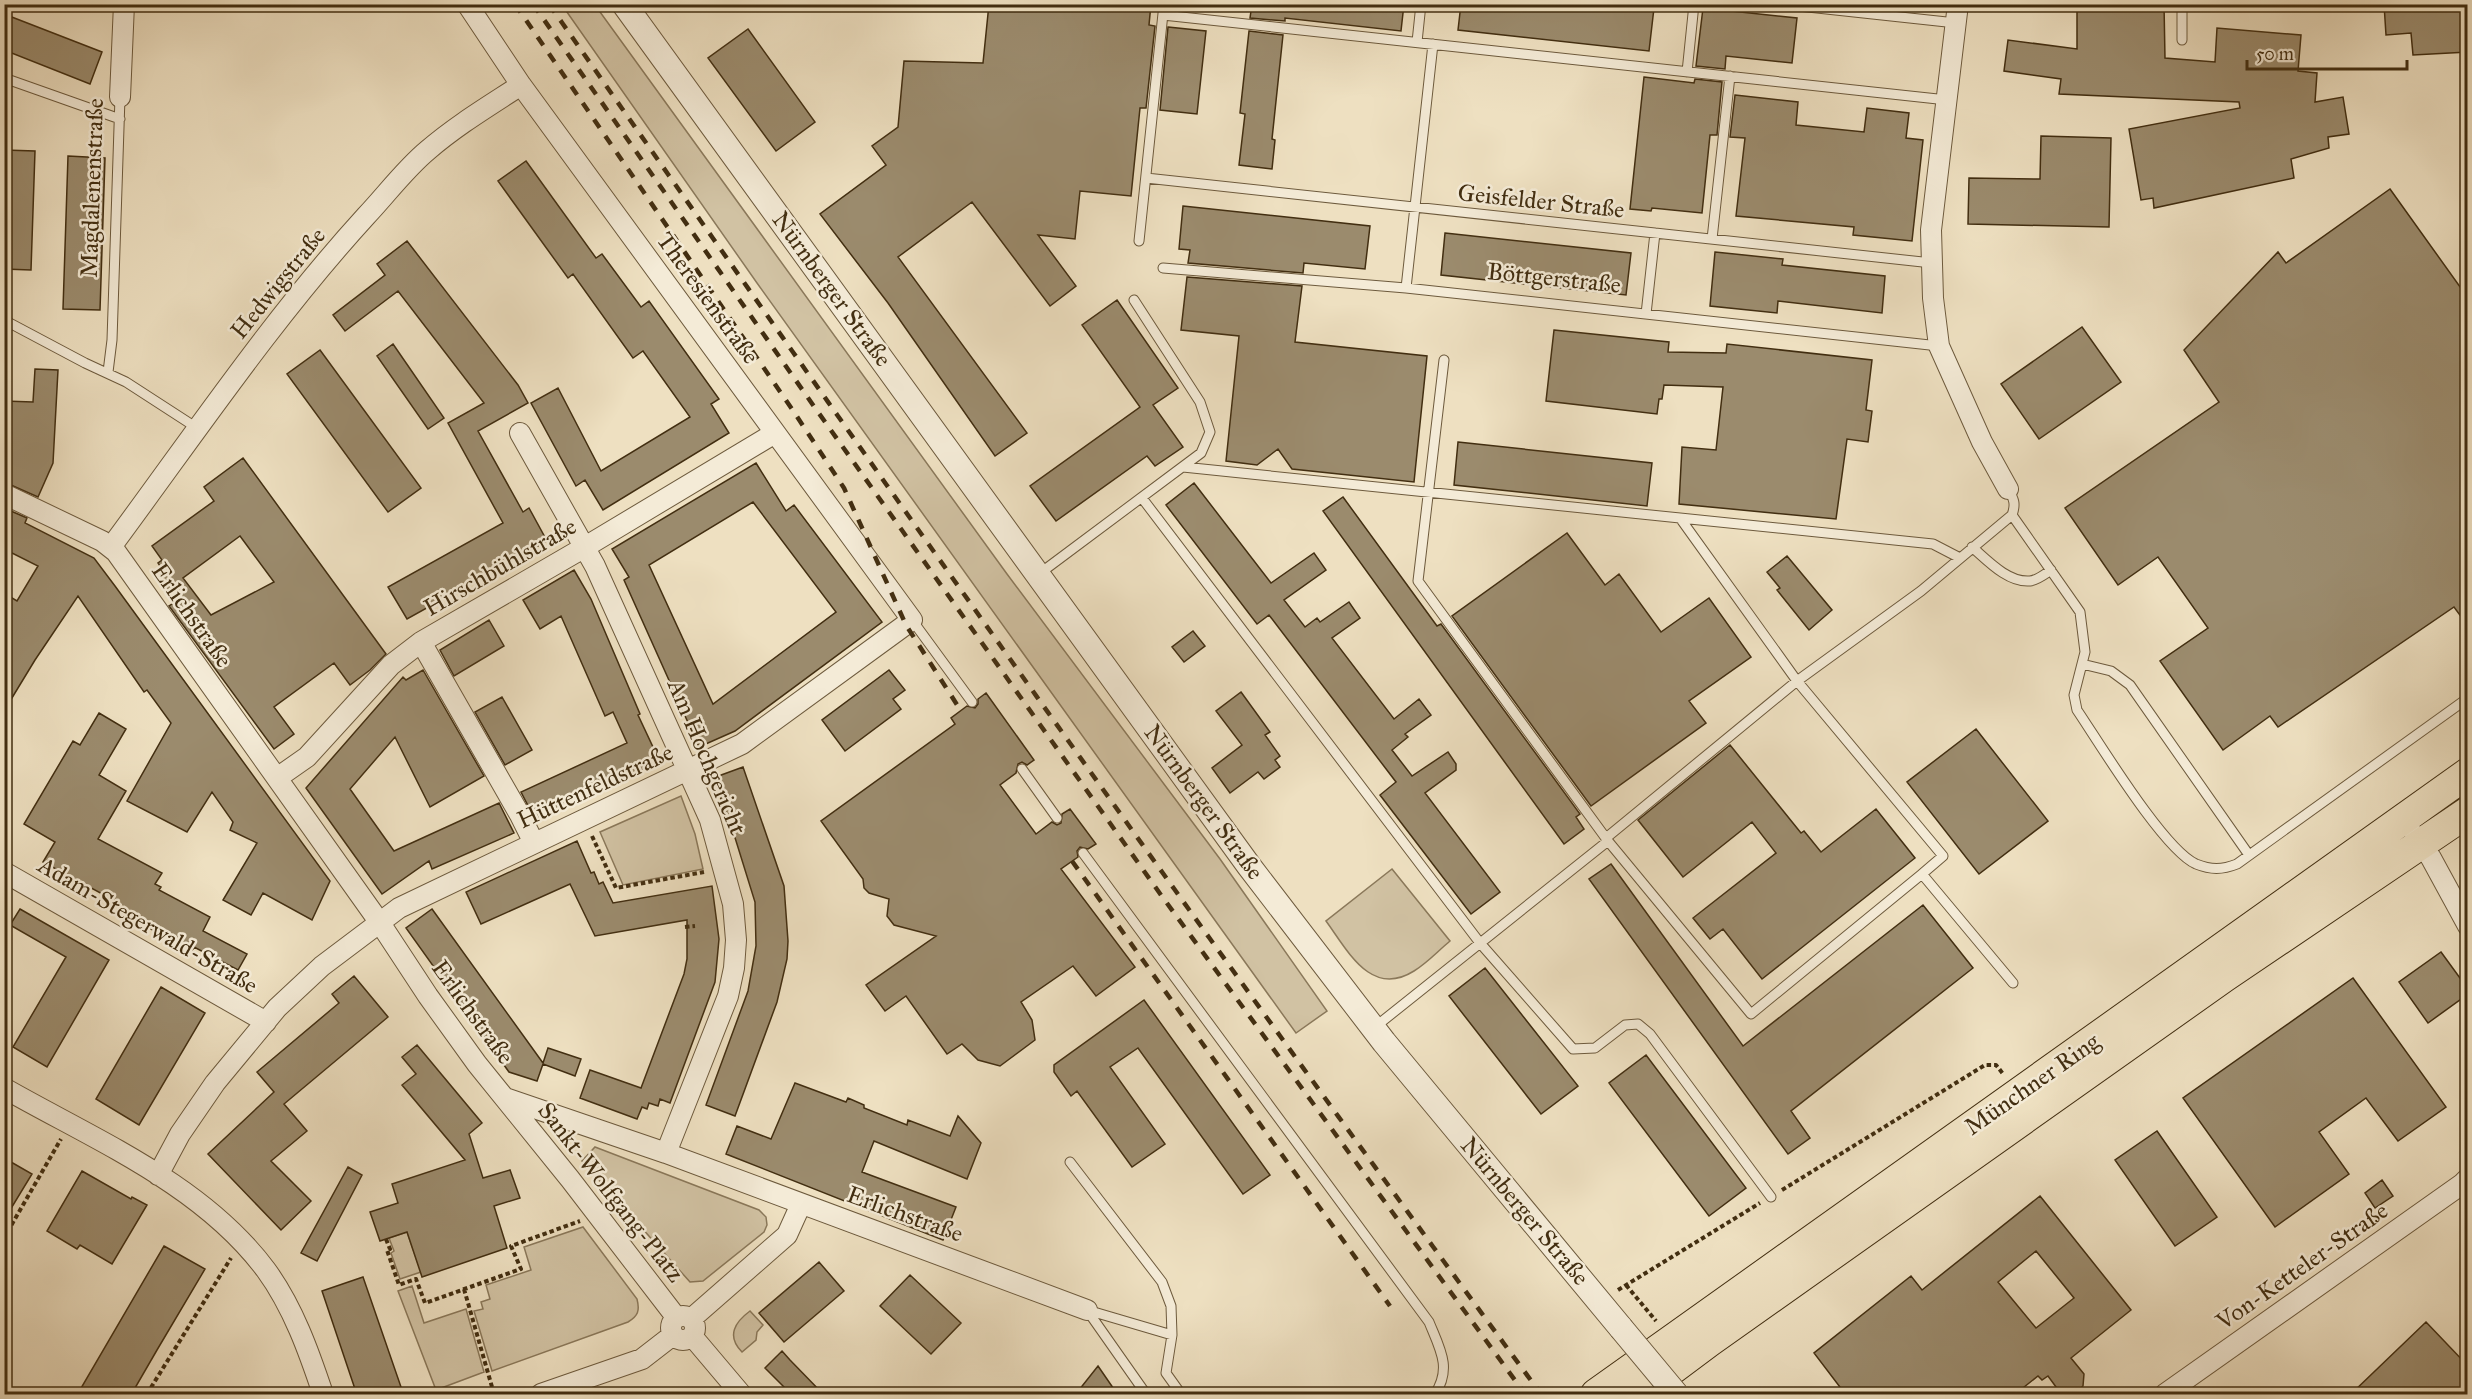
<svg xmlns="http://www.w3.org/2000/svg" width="2472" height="1399" font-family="'IM FELL Great Primer',serif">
<rect width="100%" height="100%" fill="#eee0c1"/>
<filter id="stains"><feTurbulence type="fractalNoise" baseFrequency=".00333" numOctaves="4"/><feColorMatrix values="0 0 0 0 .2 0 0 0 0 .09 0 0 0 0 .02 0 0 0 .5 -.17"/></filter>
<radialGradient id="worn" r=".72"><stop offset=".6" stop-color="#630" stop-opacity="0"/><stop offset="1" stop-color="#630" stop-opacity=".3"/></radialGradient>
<!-- green -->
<path fill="#d1c2a3" stroke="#8a785a" stroke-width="1.5" d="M562,5h33l412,569 213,285 107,152 -31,22 -539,-750z
M681,796l14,38 8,35 -80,16 -23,-53z
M1392,869l58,72c-12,10 -23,22 -36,30 -43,27 -66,-20 -88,-50z
M595,1147l164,63 7,7 1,8 -3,7 -61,49 -13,1 -108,-121z
M583,1227l54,72c3,12 1,17 -9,23l-136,49 -18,-60 9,-2 -2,-7 9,-3 -4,-14 45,-15 -7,-23z
M407,1232l14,40 -21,7 -9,-26 3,-2 -5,-13z
M412,1286l12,37 42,-14 18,63 -48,18 -38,-99z
M750,1311l13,14 -6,7 -1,8 -14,12c-16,-16 -7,-30 8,-41z"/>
<!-- building -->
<path fill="#9b8b6d" stroke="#422e11" stroke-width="1.5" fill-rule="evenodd" d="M989,4h162l-2,21 6,1 -9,82h-6l-9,88 -51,-5 -5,48 -37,-4 38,51 -26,20 -78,-104 -74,55 129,176 -32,23 -107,-153 -68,-89 66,-49 -14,-19 26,-19 6,-66 79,2z
M1252,4h152l-3,27 -116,-13v3l-35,-3z
M1461,4h158l35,4 -5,43 -191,-21z
M2077,4h87l1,54 50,4 2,-34 84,7 -3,36 19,2 -2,29 28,-5 6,37 -21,3 1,11 -38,11 3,19 -140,30 -1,-10 -12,2 -12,-71 111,-21 -1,-6 -180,-8 2,-15 -57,-8 4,-31 69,9z
M2384,4h84v48l-55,3 -2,-22 -25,2z
M1703,8l94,10 -5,45 -66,-7 -1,13 -29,-3z
M4,14l98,38 -12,32 -86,-34z
M1168,27l38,4 -9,83 -37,-4z
M748,29l67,93 -39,29 -68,-93z
M1249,31l34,4 -11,104 3,1 -3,29 -33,-4 6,-51 -5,-1z
M1644,77l50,6 1,-4 27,3 -5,53h-7l-8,78 -50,-5 -1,3 -21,-2z
M1735,95l63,7 -2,23 68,7 3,-24 42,5 -3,25 17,2 -11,101 -59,-6 1,-8 -118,-11 9,-78 -15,-1z
M2041,136l70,2 -2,89 -141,-3 1,-46 71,1z
M4,150l31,1 -4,119 -27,-1z
M68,156l37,2 -5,152 -37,-1z
M526,161l70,97 6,-4 39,53 8,-6 70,98 -8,5 18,29 -126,77 -18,-30 -9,6 -45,-83 27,-15 43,83 89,-54 -47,-66 -10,7 -60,-84 -5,4 -70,-97z
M2390,189l78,109v328l-14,-19 -176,120 -8,-11 -47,34 -63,-89 48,-33 -50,-71 -40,28 -53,-77 154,-106 -35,-52 94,-98 8,11z
M1183,206l187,20 -5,43 -61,-6 -1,10 -115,-10 2,-13 -11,-1z
M1445,233l186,20 -5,42 -185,-20z
M407,241l111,144 10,18 -50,28 45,81 6,-4 18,33 -140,78 -19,-32 115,-64 -55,-100 36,-20 -86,-112 -53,40 -12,-16 52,-40 -8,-11z
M1715,252l68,7 -1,6 103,11 -3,37 -104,-12 -1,12 -67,-7z
M1187,277l115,9 -7,56 132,14 -13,126 -122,-13 -14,-20 -21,16 -31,-4 13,-125 -58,-6z
M1117,300l61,88 -25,17 30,42 -28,19 -8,-10 -91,65 -26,-35 110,-79 -58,-82z
M2082,327l39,55 -82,57 -38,-55z
M1554,330l115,12 -1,10 58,1 1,-9 145,16 -6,50 6,1 -4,31 -21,-3 -11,80 -157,-15 3,-57 34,3 7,-63 -59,-2 -2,14h-3l-2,15 -111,-13z
M393,344l51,74 -16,11 -51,-73z
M320,350l101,138 -33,24 -101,-138z
M35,369l23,1 -5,93 -15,34 -34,-15v-81l29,1z
M1458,442l194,21 -5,43 -193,-21z
M243,458l143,196 -16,16 -20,15 -16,-22 -60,44 20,27 -20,15 -105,-143 6,-4 -19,-25 8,-5 -6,-9 4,-3 -10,-14 62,-45 -10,-14zM240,536l34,46 -63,33 -28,-37z
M756,463l30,48 8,-6 88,117 -147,109 -36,16 -75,-167 5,-3 -17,-28zM753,502l83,110 -123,92 -64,-139z
M1194,483l77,100 43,-30 12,17 -42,30 21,27 12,-9 3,4 29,-20 11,16 -28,20 62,81 25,-20 12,16 -26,19 3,3 -16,13 20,26 36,-24 8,12v6l-31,23 75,99 -29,22 -91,-119 16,-13 -127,-167 -12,9 -91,-119z
M1343,497l94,129 4,-2 139,190 -4,3 8,12 -20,15 -241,-333z
M4,508l23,10 -2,5 69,35 21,28 215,295 -18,39 -49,-27 -12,22 -28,-15 34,-57 -27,-13 3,-8 -21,-30 -25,40 -60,-31 44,-78 -24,-33 -3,2 -66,-96 -43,64 -31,51v-118l13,8 21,-35 -34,-17z
M1567,533l38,52 14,-11 42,58 48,-34 42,59 -62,44 17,22 -115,83 -139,-190z
M1787,556l45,54 -23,20 -32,-40 3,-2 -13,-16z
M574,570l17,29 49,115 -2,1 22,47 -124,59 -15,-29 106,-49 -14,-31 -8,4 -44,-100 -21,13 -17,-29z
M489,620l15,26 -50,30 -14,-26z
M1193,631l12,15 -21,16 -12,-15z
M423,670l61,106 -54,31 -35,-70 -45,52 44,62 105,-48 15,30 -82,36 -3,-8 -47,33 -76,-106 97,-111 3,3z
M889,670l16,20 -12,9 8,10 -56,42 -23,-31z
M1241,692l29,40 -5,3 15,21 -5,4 5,7 -16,12 -6,-7 -28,21 -18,-25 30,-23 -26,-34z
M986,693l48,67 -7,5 -5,-3 -4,2 -2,9 -16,12 36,49 16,-12 5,3 4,-2 1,-9 8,-5 26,35 -8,5 -8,-2 -3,4 1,6 -17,12 74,98 -39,29 -23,-30 -52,36 11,18 3,20 -35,26 -22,-6 -16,-16 -15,10 -41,-58 -21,15 -19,-26 70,-49 -42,-11 -7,-9 2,-17 -20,-6 -5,-5 -1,-9 -42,-58 134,-97 -4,-6 16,-12 8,2 3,-4v-5z
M502,697l30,53 -27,15 -30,-53z
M99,713l27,16 -27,46 27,16 -28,48 64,34 -7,11 6,3 -2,3 51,27 -7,14 44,23 -9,16 -44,-23 -2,4 -75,-40 4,-7 -78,-42 12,-20 -31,-18 49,-83 7,4z
M1976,729l72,92 -69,53 -72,-92z
M1730,745l71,88 3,-2 17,21 55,-43 39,49 -153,121 -39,-50 -13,10 -17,-21 83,-65 -24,-31 -69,55 -45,-57z
M743,767l41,119 4,55 -1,18 -10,43 -42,114 -29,-11 42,-114 8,-45 -1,-44 -23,-74 -19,-50z
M577,841l14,32 3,-1 5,12 4,-2 10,21 99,-17 7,53 -4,43 -45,121 -10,-4 -2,7 -9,-3 -2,6 -5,-2 -5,12 -57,-21 10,-28 51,18 43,-114 3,-15v-39l-92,16 -25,-52 -89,40 -15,-32z
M1611,864l132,182 180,-141 50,63 -182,143 19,27 -22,16 -199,-275z
M20,909l89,51 -62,107 -34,-20 53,-90 -56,-32z
M432,909l111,154 5,-15 33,11 -6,17 -32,-12 -6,17 -28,-9 -103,-144z
M2441,952l27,37v5l-40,29 -29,-41z
M1485,968l93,118 -37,28 -92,-118z
M354,976l34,41 -104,87 23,27 -36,30 40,40 -30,29 -73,-76 66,-62 -17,-20 82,-69 -7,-9z
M2353,978l93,129 -48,34 -32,-43 -47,34 30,42 -74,53 -92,-129z
M161,987l44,26 -66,112 -43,-26z
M1144,1000l126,175 -27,19 -105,-146 -28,19 55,77 -33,23 -55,-76 -6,5 -17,-24v-7z
M417,1045l65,78 -13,11 14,44 27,-8 10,28 -26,8 13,42 -85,29 -15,-45 -27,9 -10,-29 28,-9 -6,-19 73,-24 -63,-75 14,-11 -14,-17z
M1646,1055l100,133 -37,28 -100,-133z
M795,1083l51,19 2,-4 16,7v3l43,17 1,-5 42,16 8,-20 23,27 -14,36 -93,-38 -12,31 94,35 -13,33 -217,-86 11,-28 34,13z
M2157,1131l60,86 -42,29 -60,-86z
M4,1158l28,16 -28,46z
M348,1167l14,8 -45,86 -16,-8z
M82,1171l49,28 1,-2 15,8 -35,59 -32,-19 -3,4 -30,-18z
M2382,1180l11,16 -18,12 -10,-15z
M2040,1196l91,114 -60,48 13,16 -1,12 -9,8 -15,-3 -11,-15 -6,4 -4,-4 -24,19h-168l-32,-42 97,-77 11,14zM2036,1251l38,47 -38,30 -38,-46z
M164,1246l41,23 -48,81 -26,45h-54z
M819,1262l25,29 -60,51 -25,-29z
M910,1275l51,48 -30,31 -51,-48z
M363,1277l38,110 -23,8h-21l-35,-104z
M2426,1322l42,44v29h-118z
M782,1351l8,9 34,35h-32l-27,-27z
M1098,1366l20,29h-43z"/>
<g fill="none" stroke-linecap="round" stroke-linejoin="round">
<defs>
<path id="service" d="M1780,4l176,19
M1163,15l784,85
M2182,40v-36
M1417,42l4,-38
M1687,72l7,-68
M4,78l116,41
M1146,178l786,85
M1712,239l18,-163
M1139,241l25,-237
M1163,268l243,20 533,58
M1406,288l27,-244
M1646,314l9,-81
M4,320l81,43 41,19 71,46
M1444,360l-26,221 190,260 143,173 171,-140
M108,372l4,-32 8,-243
M1183,467l497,51 117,163 124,-90 91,-76c4,-11 2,-16 -4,-26
M1142,498l338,445 93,106 22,-1 30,-23 13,-1 12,10 121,163
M2012,515l68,97 5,40 -11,43 3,15c23,34 87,140 119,154 15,6 26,6 41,0l231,-166
M1680,518l253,26 27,14
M1972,547c15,13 36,36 58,34 8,-1 15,-7 21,-11
M1039,574l162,-121 9,-21 -10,-30 -66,-102
M912,620l60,82
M2082,664l29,7 19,14 119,170
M1022,769l35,49
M1606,838l191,-157 146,175 -21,18 91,109
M1083,853l346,469c11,27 23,46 6,72
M1375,1027l233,-186
M1070,1162l92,120 9,24 1,29 -6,38 15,21
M1087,1310l59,84
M1087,1310l85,25"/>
<path id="minor" d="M1958,4l-27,226 2,68 6,48 43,96 26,47
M120,97l4,-93
M520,433l75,133 115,254 23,84 3,36 -2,28 -6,28 -62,157
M4,494l98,47 14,11 264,371 48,73 49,68 93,115 106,138
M111,547c83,-112 161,-228 255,-331 20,-21 39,-47 62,-66 29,-25 61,-44 93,-65
M421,642l99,173 14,28
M277,778l30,-21 84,-92 30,-23 164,-95 190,-114
M2415,835l16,23 37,68
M4,872l262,150
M4,1088c91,52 198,96 262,182 27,37 43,82 57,124
M505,1098l161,55 421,157
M158,1175l22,-41 35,-51 62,-75 45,-42 77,-58 343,-164 170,-124 -391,-535 -54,-81
M671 1328a12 12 0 1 1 24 0a12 12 0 1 1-24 0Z
M691,1319l96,-84 14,-31
M692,1336l49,58
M541,1394l101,-35 31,-24
M2165,1394l297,-210 6,-6"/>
<path id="tertiary" d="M624,4l625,862 135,176 237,286"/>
<path id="primary" d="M1596,1394l872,-621
M1639,1394l71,-53 514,-364 244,-165"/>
</defs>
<!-- service casing -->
<use href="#service" stroke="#6d5a3d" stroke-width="11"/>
<!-- minor casing -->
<use href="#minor" stroke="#6d5a3d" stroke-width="22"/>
<!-- tertiary casing -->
<use href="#tertiary" stroke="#6d5a3d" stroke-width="26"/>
<!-- primary casing -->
<use href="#primary" stroke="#422e11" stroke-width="32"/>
<!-- path -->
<path stroke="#422e11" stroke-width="4" stroke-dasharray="4.5 3" stroke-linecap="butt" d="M592,836l24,52 88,-16
M685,927l10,-1
M1782,1190l203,-125h11l8,10
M4,1238l57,-99
M386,1239l4,10 -3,1 12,35 17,-6 9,24 96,-34 -10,-23 69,-25
M1626,1285l30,36
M464,1289l30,105
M1618,1290l142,-87
M147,1394l84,-136"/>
<!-- service -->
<use href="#service" stroke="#f4ebd7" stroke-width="9"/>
<!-- minor -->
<use href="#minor" stroke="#f4ebd7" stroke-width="20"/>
<!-- tertiary -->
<use href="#tertiary" stroke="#f4ebd7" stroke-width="24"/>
<!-- primary -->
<use href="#primary" stroke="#eee0c1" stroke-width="30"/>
<!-- rail -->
<path stroke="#422e11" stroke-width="4.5" stroke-dasharray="10 10" stroke-linecap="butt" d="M515,4l279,408 50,76 62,137 55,86
M533,4l280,401 348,490 364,499
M549,4c326,467 655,932 992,1390
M1072,861l318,445"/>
<defs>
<path id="tertiary-bridge" d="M1621,1328l55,66"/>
</defs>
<!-- tertiary-bridge casing -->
<use href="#tertiary-bridge" stroke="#6d5a3d" stroke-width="26" stroke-linecap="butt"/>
<!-- tertiary-bridge -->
<use href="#tertiary-bridge" stroke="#f4ebd7" stroke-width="24"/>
</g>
<g text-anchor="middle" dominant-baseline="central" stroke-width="5" stroke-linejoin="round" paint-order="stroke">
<!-- street labels -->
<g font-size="24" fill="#422e11" stroke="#f4ebd7">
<text transform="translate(92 188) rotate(-88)">Magdalenenstraße</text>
<text transform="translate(1541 201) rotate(6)">Geisfelder Straße</text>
<text transform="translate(1554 278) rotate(6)">Böttgerstraße</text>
<text transform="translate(278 283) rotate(-51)">Hedwigstraße</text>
<text transform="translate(832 289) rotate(54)">Nürnberger Straße</text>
<text transform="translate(708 298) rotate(54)">Theresienstraße</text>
<text transform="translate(500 567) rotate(-30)">Hirschbühlstraße</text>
<text transform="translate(192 615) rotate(55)">Erlichstraße</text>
<text transform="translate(707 757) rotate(67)">Am Hochgericht</text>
<text transform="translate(595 786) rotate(-25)">Hüttenfeldstraße</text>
<text transform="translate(1204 802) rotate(54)">Nürnberger Straße</text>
<text transform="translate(148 925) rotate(30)">Adam-Stegerwald-Straße</text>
<text transform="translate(473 1012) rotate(54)">Erlichstraße</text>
<text transform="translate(2032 1084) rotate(-35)">Münchner Ring</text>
<text transform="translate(611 1192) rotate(52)">Sankt-Wolfgang-Platz</text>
<text transform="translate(1525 1211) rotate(50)">Nürnberger Straße</text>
<text transform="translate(905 1214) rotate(20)">Erlichstraße</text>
<text transform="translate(2302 1266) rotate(-35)">Von-Ketteler-Straße</text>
</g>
</g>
<!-- margin -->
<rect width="2472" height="1399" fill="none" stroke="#eee0c1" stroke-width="24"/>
<rect x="6" y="6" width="2460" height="1387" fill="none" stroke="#422e11" stroke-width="3"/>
<rect x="12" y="12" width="2448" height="1375" fill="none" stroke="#422e11" stroke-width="1.5"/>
<!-- scale -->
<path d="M2247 60v9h160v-9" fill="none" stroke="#422e11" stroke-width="3"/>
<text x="2256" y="60" font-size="18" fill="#422e11" stroke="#f4ebd7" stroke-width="4.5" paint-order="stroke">50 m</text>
<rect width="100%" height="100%" filter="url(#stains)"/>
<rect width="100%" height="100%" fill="url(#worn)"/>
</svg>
